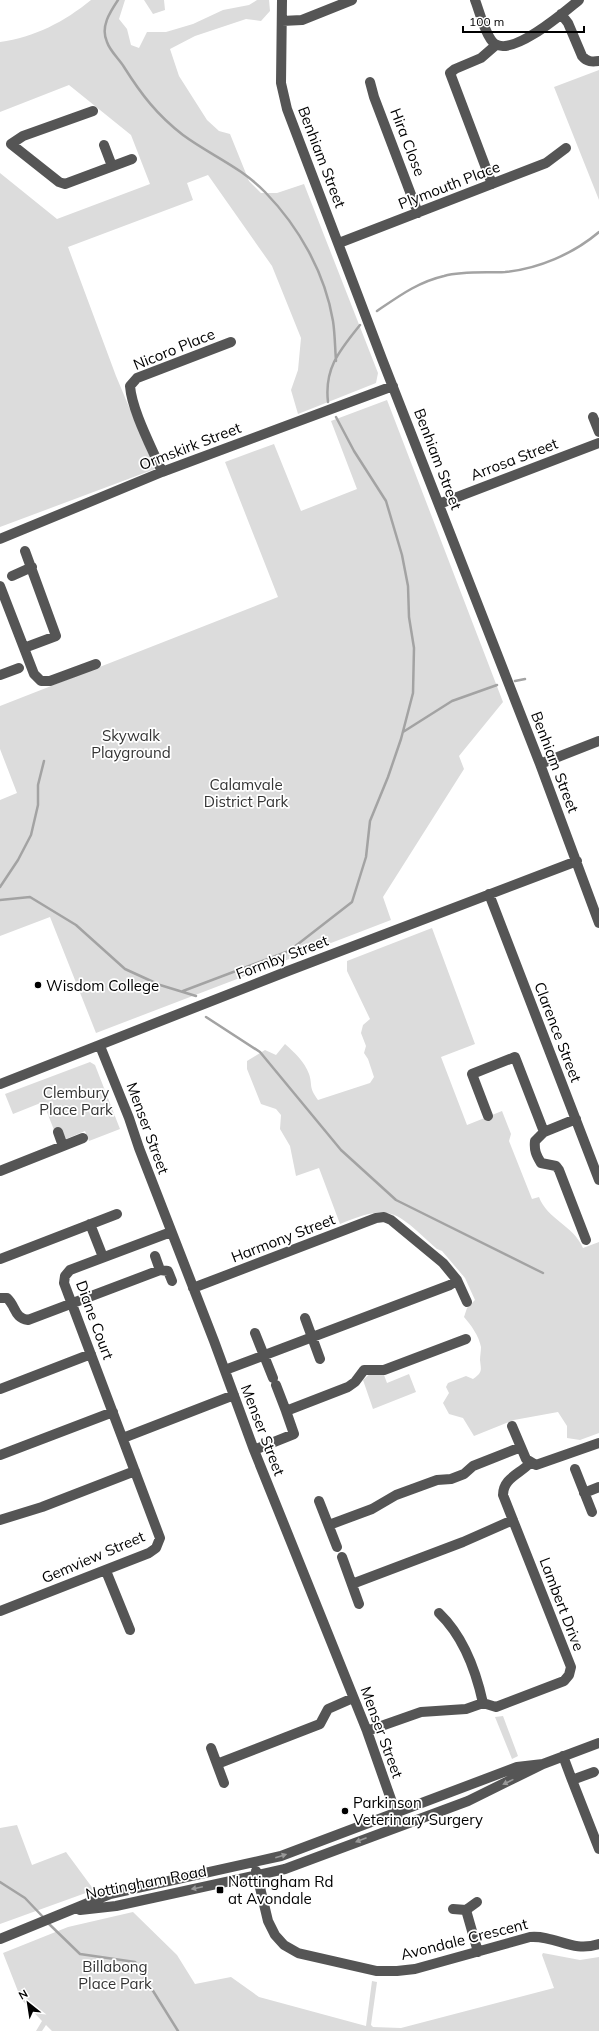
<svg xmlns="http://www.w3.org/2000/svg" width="599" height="2031" font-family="Mulish,sans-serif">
<rect width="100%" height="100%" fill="#fff"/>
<!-- green -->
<path fill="#dcdcdc" d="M91,0h34l-6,19 8,10 4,16 8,3 8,-16h19l27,-8 30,-14 26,-5 8,-5h12l1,11 -9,10 -15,-2 -51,17 -25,13 9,27 28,44 12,11 11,3 19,47 12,12h16l27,-9 74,189 -2,10 -78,31 -7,-24 7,-20 3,-32 -29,-72 -64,-91 -21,8 6,17 -125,47 48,129 39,93 -155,58v-354l57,46 93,-35 -19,-49 -62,-50 -69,27v-70c35,-5 64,-20 91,-42z
M144,0h20l1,10 -12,4z
M599,70v130l-45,-113z
M387,400l116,302 -44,54 5,13 -81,128 8,23 -295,113 -46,-116 -50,19v-136l17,-7 -17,-44v-43l278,-109 -53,-135 49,-18 27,67 56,-22 -26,-68z
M432,928l43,116 -34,13 26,68 35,-14 9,23 -2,7 23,58 7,-2c8,22 35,29 44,51l16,-6v191l-19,7 -13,-2v-12l-9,-14 -44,8 -40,16 -11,-18 -14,-4 -6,-11 6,-10 -3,-6 2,-4 18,-7 7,3c10,-7 8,-9 7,-19 0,-4 1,-9 1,-13 -2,-11 -10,-22 -17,-30l3,-9 8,-8 -10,-22 -23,-27 -5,-2c-40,-35 -43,-48 -97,-25l-21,-56 -23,8 -6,-30 -10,-17 1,-14 -5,-6 -15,-5 -14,-35v-8l18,-11 11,5 9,-11c10,9 19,17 24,30 4,12 -1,12 9,26l52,-17 4,-6 -6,-18 -4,-6 2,-7 -5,-13 2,-8 7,-6 -23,-48v-10z
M90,1062l5,3 25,64 -31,12 -4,-10 -19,8 -5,-11 -7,2 -11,-28 -30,12 -8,-20z
M371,1373h6l7,2 3,8 22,-9 7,18 -43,17 -10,-29z
M503,1716l15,40 -6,3 -17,-42z
M17,1825l15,40 34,-13 28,38 -94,34v-96z
M133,1912l44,43 18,29 36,-7 28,20 107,29 6,-45 5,1 -6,43 2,2 28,1 153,-40 -12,-33 1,-2 37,7 19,-3v74h-547l-6,-6 -4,6h-6l6,-10 -21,-22 -18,-46 65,-26z"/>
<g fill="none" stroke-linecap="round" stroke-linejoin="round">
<!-- stream -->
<path stroke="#a3a3a3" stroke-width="2.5" d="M118,0c-8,12 -18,27 -11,42 3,9 12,17 17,25 17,27 33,48 59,68 27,20 58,32 82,57 34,35 60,81 68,129 2,13 2,27 3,40
M377,311c22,-15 41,-29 67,-35 19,-5 41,-3 61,-4 33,-3 68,-18 94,-40
M328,402c-4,-34 12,-52 32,-77
M515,681l10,-2
M403,732l49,-31 45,-16
M0,887l18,-27 13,-25 7,-30v-20l6,-24
M0,900l30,-3 46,28 49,44 35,16 36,11
M183,991l106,-40 63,-49 14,-45 4,-36 18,-44 13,-38 12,-46 1,-45 -5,-31 -1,-31 -6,-31 -16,-54 -32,-50 -18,-34
M206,1017l54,35 81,98 55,50 147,73
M0,1882l25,16 19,20
M47,1922l33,32 55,8 43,69"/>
<!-- minor -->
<path stroke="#555" stroke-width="10" d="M282,0l-1,83 6,26 95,250 158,405 59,159
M475,0c4,10 11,38 20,44 19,12 69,-32 84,-44
M561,14l7,9 14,33c5,6 10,6 17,5
M282,21l20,-1 50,-20
M370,82l4,15 44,116
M93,111l-70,25 -12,8 48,38 6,2 67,-25
M104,145l8,21
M492,184l-42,-111 5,-4 26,-11 15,-13
M339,243l207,-80 20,-15
M593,417l6,15
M162,472c-10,-24 -30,-61 -32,-86l7,-8 94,-36
M439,504l160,-61
M0,539l162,-67 231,-86
M12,576l20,-9
M0,586l34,88 7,7h9l46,-17
M24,648l32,-12 -31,-85
M0,675l19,-7
M540,764l59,-23
M489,894l110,286
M100,1046l29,72 10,30 75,193 40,109 113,281 33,94
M0,1084l288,-113 289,-110
M488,1116l-16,-42 43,-17 29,75
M576,1119l-32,13 -9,9c-1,9 1,14 6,22l15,3 3,4 27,70
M58,1132l5,14 20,-8
M0,1171l63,-25
M90,1224l13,33
M155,1256l5,14
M0,1259l117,-45
M193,1288l183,-70 8,-1 7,3 52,43 14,17 10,22
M0,1298h7c9,8 7,20 21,22l132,-50 8,1 4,10
M305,1318l15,41
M255,1333l18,45
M225,1370l225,-85 7,-5
M276,1385l10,26
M0,1389l91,-35
M512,1426l14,33 10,6 63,-22
M123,1438l111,-43
M254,1450l40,-16 -8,-23 62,-24 7,-5 9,-12h20l82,-31
M0,1455l113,-43
M575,1469l17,43
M584,1493l15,-6
M319,1501l18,46
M0,1520l42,-13 93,-36
M329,1525l43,-16 24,-14 41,-15 14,-1 13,-5 9,-8 48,-19
M342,1557l17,47
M106,1571l24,59
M352,1584l111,-42 50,-22
M0,1611l149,-58 7,-5 4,-10 -96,-255 1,-7 5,-6 101,-38
M439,1613c24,23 37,58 44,90
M367,1731l54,-19 45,-3 17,-6 13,4 68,-26 5,-6 2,-8 -68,-172c0,-17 17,-21 27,-32
M211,1748l13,35
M563,1756l9,24
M217,1764l103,-40 8,-15 25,-11
M594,1772l-22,8 27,69
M256,1871l12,50 7,14 9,10 14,8 79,18h20l18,-2 115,-32c27,-2 41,16 69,7
M453,1909l13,1 11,-8
M80,1910l36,-4 169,-37 183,-68 75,-37 56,-21
M466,1910l12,42
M0,1939l110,-45 171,-38 236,-89 26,-3"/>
</g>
<!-- one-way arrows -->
<defs><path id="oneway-solid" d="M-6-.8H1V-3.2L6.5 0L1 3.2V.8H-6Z"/></defs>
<g fill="#999">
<use href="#oneway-solid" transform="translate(508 1782) rotate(154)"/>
<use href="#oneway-solid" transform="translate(361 1840) rotate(159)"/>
<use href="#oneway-solid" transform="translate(281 1856) rotate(-17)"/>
<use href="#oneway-solid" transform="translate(197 1888) rotate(168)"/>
</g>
<!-- markers -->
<g fill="#000" stroke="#fff" stroke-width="1.5">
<circle cx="38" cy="985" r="4"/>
<circle cx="345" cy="1811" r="4"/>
<rect x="216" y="1886" width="8" height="8" rx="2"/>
</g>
<g text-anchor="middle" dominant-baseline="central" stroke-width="3.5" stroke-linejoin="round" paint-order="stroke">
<!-- street labels -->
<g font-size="15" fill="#000" stroke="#fff">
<text transform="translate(408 142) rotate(69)">Hira Close</text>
<text transform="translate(322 157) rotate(69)">Benhiam Street</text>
<text transform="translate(449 185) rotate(-21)">Plymouth Place</text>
<text transform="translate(174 349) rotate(-22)">Nicoro Place</text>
<text transform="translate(190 446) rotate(-21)">Ormskirk Street</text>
<text transform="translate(438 459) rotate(69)">Benhiam Street</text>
<text transform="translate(514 459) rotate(-21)">Arrosa Street</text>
<text transform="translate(555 762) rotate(69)">Benhiam Street</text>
<text transform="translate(282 957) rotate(-21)">Formby Street</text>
<text transform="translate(558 1032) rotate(69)">Clarence Street</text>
<text transform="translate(148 1128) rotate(70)">Menser Street</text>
<text transform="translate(283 1238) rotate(-21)">Harmony Street</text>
<text transform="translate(95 1320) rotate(70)">Diane Court</text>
<text transform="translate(263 1430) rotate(69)">Menser Street</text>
<text transform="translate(93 1557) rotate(-23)">Gemview Street</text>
<text transform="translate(562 1604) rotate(69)">Lambert Drive</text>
<text transform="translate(382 1732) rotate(70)">Menser Street</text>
<text transform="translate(146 1882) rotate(-11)">Nottingham Road</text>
<text transform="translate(464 1939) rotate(-14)">Avondale Crescent</text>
</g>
<!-- park labels -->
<g font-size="15" fill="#333" stroke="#fff">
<text x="131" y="735">Skywalk<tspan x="131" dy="17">Playground</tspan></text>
<text x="246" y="784">Calamvale<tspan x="246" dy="17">District Park</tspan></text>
<text x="76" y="1092">Clembury<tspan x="76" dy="17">Place Park</tspan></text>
<text x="115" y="1966">Billabong<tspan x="115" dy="17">Place Park</tspan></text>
</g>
<!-- poi labels -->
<g font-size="15" fill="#000" stroke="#fff" text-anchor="start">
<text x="46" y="985">Wisdom College</text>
<text x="353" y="1802">Parkinson<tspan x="353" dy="17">Veterinary Surgery</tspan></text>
<text x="228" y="1881">Nottingham Rd<tspan x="228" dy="17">at Avondale</tspan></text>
</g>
</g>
<!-- north arrow -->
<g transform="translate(28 2003) rotate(330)" stroke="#ffffff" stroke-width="3" paint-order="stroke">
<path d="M0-3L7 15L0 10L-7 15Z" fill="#000000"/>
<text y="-6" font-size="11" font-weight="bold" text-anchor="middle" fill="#000000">N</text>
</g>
<!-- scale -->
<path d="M463 26v6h121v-6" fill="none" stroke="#000000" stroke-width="2"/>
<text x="469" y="26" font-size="12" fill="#000000" stroke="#ffffff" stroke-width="3" paint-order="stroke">100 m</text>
</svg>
